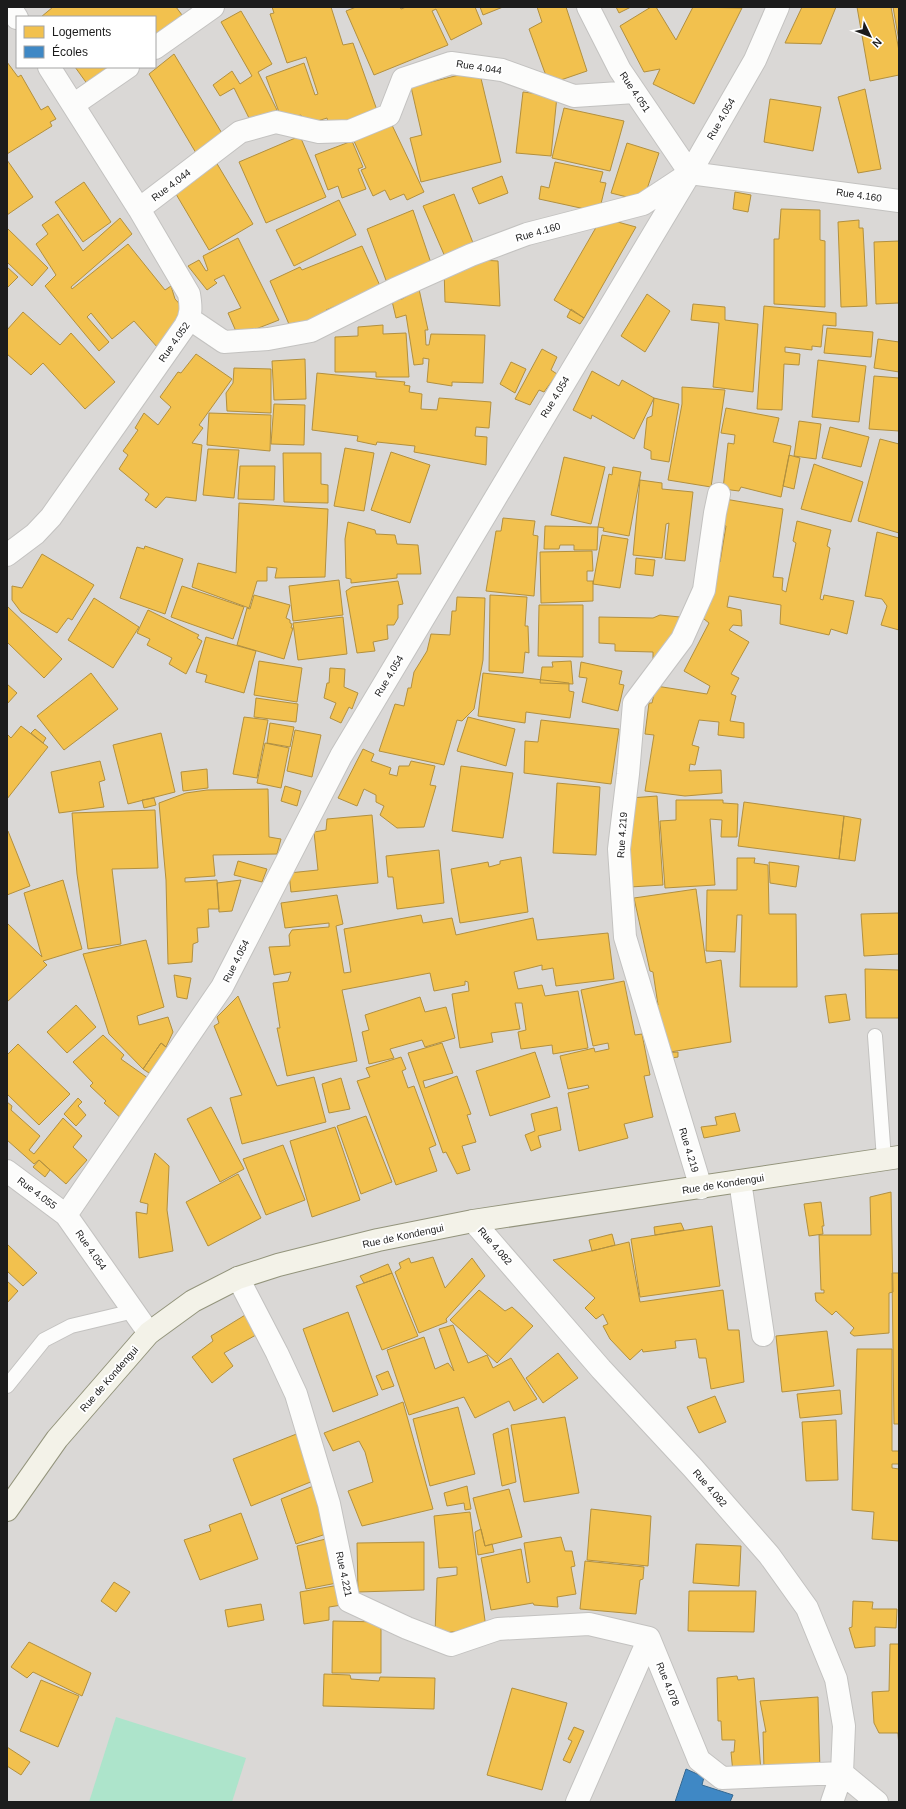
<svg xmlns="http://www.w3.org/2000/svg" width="906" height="1809" font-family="Arial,sans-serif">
<rect width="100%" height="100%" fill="#ebe8e4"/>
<!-- residential -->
<path fill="#dad8d6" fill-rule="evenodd" d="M7,7h892v1795h-892zM17,17h138v50h-138z"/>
<!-- pitch -->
<path fill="#ade4cb" d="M116,1717l130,41 -14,44h-143z"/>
<!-- homes -->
<path fill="#f2c14e" stroke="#b2903f" d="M53,7h123l6,8 -27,21v-19h-114z
M272,7h59l12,38 10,-2 25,70 -48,15 -3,-10 -22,7 -4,-10 -19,5 -16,-43 38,-14 11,32 3,-1 -12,-37 -19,6 -17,-49 4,-1z
M356,7h44l1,2 5,-2h69l7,17 -31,16 -15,-31 -4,2 16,34 -74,30 -28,-64z
M480,7h23l-20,8z
M537,7h29l21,64 -38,13 -20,-55 13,-7z
M616,7h15l-12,6z
M651,7h5l20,33 17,-33 49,1 -48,96 -41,-20 7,-15 -16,3 -24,-46z
M802,7h34l-15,37 -36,-1z
M857,7h34l8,44v24l-29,6z
M893,7h6v34z
M241,11l31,53 -14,8 19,38 -25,14 -18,-36 -14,8 -7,-11 19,-14 8,13 12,-8 -31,-54z
M174,54l49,81 -27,18 -47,-79z
M7,62l11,15 3,-2 20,35 7,-4 8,13 -6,3 2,4 -45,28z
M75,67h38l-25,18z
M479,70l22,92 -80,20 -11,-44 12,-3 -11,-48z
M865,89l16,80 -23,4 -20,-76z
M523,92l34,4 -6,60 -35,-3z
M770,99l51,8 -8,44 -49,-9z
M564,108l60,13 -14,50 -58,-13z
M391,123l33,69 -17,8 -3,-6 -14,6 -5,-10 -12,6 -12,-26 5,-2 -12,-27z
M300,136l26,61 -60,26 -27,-61z
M352,141l11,26 -5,2 8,20 -24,9 -4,-12 -10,4 -13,-35z
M627,143l32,10 -16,48 -32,-8z
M7,160l26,37 -26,18z
M216,162l37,62 -44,26 -36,-61z
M555,162l48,10 -3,10 6,1 -7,29 -60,-13 2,-13 8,2z
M502,176l6,17 -29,11 -7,-16z
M84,182l27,40 -28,20 -28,-40z
M735,192l16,3 -3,17 -15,-3z
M454,194l21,54 -29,11 -23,-53z
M339,200l17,35 -62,31 -18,-36z
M781,209l39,1v30l5,1v66l-51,-3v-65h5z
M413,210l19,56 -45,17 -20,-54z
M58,214l25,37 37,-33 12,16 -61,53 1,2 56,-45 37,46 6,-4 4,13 11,12 -28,37 -24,-27 -22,18 -21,-26 -4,4 22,25 -10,9 -54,-65 11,-11 -20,-31 12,-10 -6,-9z
M859,220v8h4l4,78 -26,1 -3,-85z
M614,221l22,6 -52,91 -30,-18 44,-76z
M7,228l41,40 -16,18 -25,-24z
M238,238l41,82 -41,16 -10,-23 13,-5 -17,-33 -10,5 3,3 -10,7 -19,-24 11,-6 7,11 2,-1 -5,-14z
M899,241v62l-23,1 -2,-62z
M362,246l19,42 -55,22 3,6 -37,15 -22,-50 30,-14 2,3z
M462,259l36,2 2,45 -55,-4 -1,-34z
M7,267l11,10 -11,11z
M419,289l9,41h-3l1,15h3l2,-11 54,1 -2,48 -31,-1v4l-25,-4 2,-23 -6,-1v6l-9,1 -8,-50 -10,3 -4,-17 10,-2z
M647,294l23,17 -25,41 -24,-16z
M693,304l32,3v13l33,4 -5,68 -40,-5 6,-64 -28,-3z
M764,306l72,7v13l-13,-1 -2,22 -9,-1v4l-27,-3v5l15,2 -1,11 -15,-1 -2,46 -25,-1z
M571,309l13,9 -4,6 -13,-7z
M23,312l37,33 11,-12 44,49 -30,27 -42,-46 -12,12 -24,-21v-24z
M383,325v9l23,-1 3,44h-33v-5h-41v-35l23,-1v-9z
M827,328l46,4 -2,25 -47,-4z
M878,339l21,3v30l-25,-4z
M542,349l15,8 -6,13 6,4 -13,18 -5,-2 -9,15 -15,-6z
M196,354l36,25 -33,46 4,3 -11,15 10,2 -6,56 -30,-4 -10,11 -11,-8 4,-6 -30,-25 9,-14 -5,-4 15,-21 -3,-2 9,-15 14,12 13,-18 -11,-10 18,-25 3,1z
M305,359l1,40 -32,1 -2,-39z
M818,360l48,6 -7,56 -47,-5z
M511,362l15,7 -11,24 -15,-9z
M234,368l37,1v44l-44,-2 -1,-18 7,-10z
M592,371l27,15 3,-6 32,18 -20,41 -42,-24 -1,4 -18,-9z
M317,373l88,9 -1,3 6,1 -1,6 13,2 -1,15 16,1 2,-12 52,4 -2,26 -13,-1 -1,9 12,1 -1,28 -72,-13 1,-6 -38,-4 -1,3 -19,-4 1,-5 -46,-6z
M874,376l25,2v53l-30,-2z
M682,387l43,3 -14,97 -43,-7 14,-76z
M654,398l25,6 -10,58 -18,-3v-8l-7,-3 3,-30 5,-2z
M274,404l31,1 -1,40 -33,-1z
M726,408l53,10 -6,24 18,4 -10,51 -40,-10 -2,4 -16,-2 5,-46 6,1 1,-9 -14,-2z
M209,413l62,2 -1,36 -63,-6z
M799,421l22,3 -5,35 -22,-3z
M830,427l39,10 -8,30 -39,-9z
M880,439l19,5v89l-41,-12z
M345,448l29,5 -10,58 -30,-5z
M208,449l31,1 -5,48 -31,-3z
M391,452l39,13 -20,58 -39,-13z
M283,453h38v31l7,1v18l-44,-1z
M789,455l11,3 -6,31 -11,-3z
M564,457l41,10 -14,57 -40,-9z
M814,464l49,18 -12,40 -50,-13z
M240,466h35l-1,34 -36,-1z
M613,467l28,5 -12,64 -26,-5 1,-3 -6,-1 11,-53 3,1z
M640,480l22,3v6l31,3 -8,69 -20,-2 4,-36 -3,1 -4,34 -29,-3z
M725,499l58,10 -10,68 10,1 -1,12 4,2 10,-49 -3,-2 4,-20 34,9 -4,16 3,2 -10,51 3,1 1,-5 30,6 -7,33 -16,-5 -2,6 -49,-11 1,-19 -52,-9 -2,11 14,3 1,16 -9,-1 -4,5 20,12 -18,32 8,4 -8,16 5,2 -6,25 14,2v15l-26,-3 1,-13 -20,-2 -7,25 7,2 -4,18 -5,-1 -1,7 32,-1 1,23 -37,3 -40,-5 9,-56 -9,-1 4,-31h3l4,-17 51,8 3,-8 -26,-15 25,-48 -10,-8 11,-51 10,-2 6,-36 -5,-1z
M239,503l89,6 -3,68 -50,1 2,-10 -10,-1v14h-10l-8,27 -57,-21 6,-24 38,10z
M503,518l32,3 -2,14 5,1 -4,60 -48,-5 10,-60h5z
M348,522l27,8 1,4 19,1 2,9 21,1 3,29h-24v4l-46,5v-4l-5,-1 -1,-39z
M545,526l53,1 -1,23h-23v-5h-14l-1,4h-15z
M877,532l22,6v92l-18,-5 6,-19 -5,-7 -17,-3z
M602,535l26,4 -8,49 -27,-4z
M145,546l38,13 -18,55 -45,-16 17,-51 7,2z
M592,551l1,20h-6v10h6v20l-52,2 -1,-51z
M42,554l52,31 -22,35 -4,-2 -11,15 -36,-21 -9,-12v-14l10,2z
M636,558l19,2 -2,16 -18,-2z
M339,580l4,35 -50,6 -4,-35z
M398,581l5,23 -5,1v13l-4,7h-7l1,14 -15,3 2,9 -18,2 -11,-62 6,-4z
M182,586l62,21 -11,32 -62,-22z
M254,595l36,10 -4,13 4,2v3l2,1 -1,4h2l-9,31 -47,-14 10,-37 3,1z
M490,595l37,2 -2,29h3l1,27 -4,-1 -2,21 -34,-2z
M457,597l28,1 -2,62 -9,49 -12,12 -5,-1 -13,45 -65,-14 16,-47 9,2 4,-18h3l3,-16 13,-21 4,-17 19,1 2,-24h4z
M94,598l45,29 -26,41 -45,-28z
M539,605h44v52l-45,-1z
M7,606l55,53 -18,19 -37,-36z
M148,610l51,25 -2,3 5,3 -16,33 -17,-10 3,-6 -25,-13 3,-6 -13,-6z
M660,615l30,3 -37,52v-18l-38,-1v-7l-16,-1v-26l54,1z
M343,617l4,37 -49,6 -5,-37z
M206,637l50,14 -12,42 -39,-11 2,-7 -11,-3z
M259,661l43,7 -5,34 -43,-7z
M571,661l2,23 -33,-1 2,-16h11l-1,-5z
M581,662l41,9 -3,13 5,1 -6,26 -36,-9 5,-24 -8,-1z
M330,668l15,1 -1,18 14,6 -6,16 -3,-2 -8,16 -11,-5 6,-15 -12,-5 3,-15h2z
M91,673l27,36 -54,41 -27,-34z
M483,673l86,10v8l5,1 -4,26 -44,-6 -1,11 -47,-7z
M7,684l10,9 -10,11z
M256,698l42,6 -2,18 -42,-5z
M244,717l24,3 -11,58 -24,-4z
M468,717l47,12 -9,37 -49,-15z
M541,720l78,9 -8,55 -87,-11 1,-32 13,1z
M270,723l24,4 -4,20 -23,-4z
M21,726l27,21 -41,52v-65l4,4z
M35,729l11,9 -3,5 -12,-10z
M295,730l26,5 -9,42 -25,-6z
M161,733l14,59 -47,12 -15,-59z
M265,743l24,5 -8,40 -24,-5z
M363,749l11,5 -3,7 20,7 -2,6 8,2 2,-10h10l2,-5 24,5 -5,19 6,1 -12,41 -27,1 -17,-13 4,-9 -8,-4v-7l-12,-6 -7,17 -19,-8z
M100,761l5,19 -6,2 5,25 -45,6 -8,-41z
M461,766l52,7 -10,65 -51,-7z
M207,769l1,19 -25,3 -2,-19z
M557,783l43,4 -4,68 -43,-2z
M285,786l16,5 -4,15 -16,-5z
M268,789l1,48 12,2 -4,15 -64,1 2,21 -30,2v4l32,-2 2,29h-11l1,18 -12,1 1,14 -5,2 -1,18 -24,2 -2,-84 -7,-77 27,-10 21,-3z
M657,796l6,89 -33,2 -3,-59 3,-30z
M154,798l2,7 -12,3 -2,-8z
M676,800h47v3l15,1 -1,33h-16l1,-17 -12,-1 5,66 -50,3 -5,-67 16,-1z
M744,802l100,14 -5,43 -101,-13z
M155,810l3,58 -46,1 9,75 -33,5 -11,-75 -5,-61z
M372,815l6,68 -87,9 -2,-19 29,-3 -4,-38 12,-2 1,-11z
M844,816l17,3 -6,42 -16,-2z
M8,831l22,55 -23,9v-64z
M439,850l5,53 -47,6 -4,-32h-5l-2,-21z
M521,857l7,55 -68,11 -9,-54 37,-7 1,5 11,-3v-3z
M737,858h18l-1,5 14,2 1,49h27l1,73h-57l2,-72h-5l-2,37 -29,-1 1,-61h30z
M238,861l29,8 -5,13 -28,-7z
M769,862l30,4 -3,21 -26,-4z
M63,880l19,69 -39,12 4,4 -40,37v-79l35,34 -18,-64z
M241,880l-9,31 -13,1 -2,-29z
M696,889l10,74 15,-3 10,82 -67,11 -11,-48h5l-5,-33 -3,-1 -16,-73z
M337,895l6,29 -7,2 8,47 7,-1 -7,-43 77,-14 2,8 29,-5 4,17 77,-17 4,22 71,-7 6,46 -58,7 -3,-18 -11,2v-5l-28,7 4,17 24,-4 3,11 33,-5 10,57 -35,6 -1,-9 -31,4 -3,-17 8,-2 -4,-27h-7l5,26 -29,4 2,9 -33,6 -8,-54 17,-3 -1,-9 -3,-1v4l-31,6 -4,-18 -88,17 15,71 -70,15 -10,-48h3l-7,-45 15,-2 3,-9 -17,3 -5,-28 21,-1 -1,-11 3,-5 37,-3v-4l-44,5 -4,-25z
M899,913v41l-35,2 -3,-42z
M146,940l18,67 -27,9 2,9 29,-8 5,15 -7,15 -5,-4 -18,26 -34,-35 -26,-80z
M865,969l34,1v48h-33z
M174,975l17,3 -4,21 -10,-2z
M624,981l11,54 7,-1 8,41 -6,1 9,41 -29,7 4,14 -49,13 -11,-58 21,-5 -1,-3 -20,4 -8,-33 34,-8 1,4 14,-3 -1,-6 -15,3 -12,-56z
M846,994l4,26 -21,3 -4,-27z
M238,996l39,90 37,-9 12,45 -84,22 -12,-46 12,-3 -28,-69 5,-3 -2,-6z
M420,997l5,15 21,-5 9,31 -30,9 -3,-7 -32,9 4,9 -25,6 -7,-32 7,-2 -4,-15z
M76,1005l20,22 -29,26 -20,-21z
M103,1035l21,20 -3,4 31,22 -29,39 -19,-17 2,-2 -16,-15 3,-3 -20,-21z
M161,1043l9,7 -18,25 -9,-6z
M442,1043l11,30 -30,8 2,7 32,-12 14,38 -4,1 9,27 -14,4 8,24 -13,4 -11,-22 -3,1 -35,-100z
M18,1044l52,50 -31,31 -32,-31v-39z
M535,1052l15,45 -60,19 -14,-45z
M678,1052v5l-13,2 -1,-6z
M401,1057l5,12 -4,2 6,17 6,-2 22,59 -7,3 8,23 -41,14 -39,-104 13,-4 -4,-9z
M341,1078l9,31 -21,4 -7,-29z
M78,1098l4,4 -4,4 8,9 -10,11 -12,-12z
M7,1102l5,4 -1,4 29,26 -11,14 5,4 29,-36 19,18 -9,11 14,13 -21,24 -27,-24 -5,4 -27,-24z
M211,1107l33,62 -24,13 -33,-63z
M557,1107l4,23 -23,6 3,11 -10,4 -6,-16 10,-4 -4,-17z
M735,1113l5,18 -36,7 -3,-11 16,-2 -2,-8z
M366,1116l26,66 -31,12 -24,-68z
M335,1127l25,73 -48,17 -22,-76z
M283,1145l22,55 -39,15 -23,-56z
M155,1153l14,13 -2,44 6,41 -34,7 -3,-46 11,2 1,-10 -8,-2z
M39,1160l11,10 -5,7 -12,-10z
M238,1174l23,44 -53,28 -22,-44z
M891,1192l2,100 -4,1v40l-35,3 -4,-3 4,-5 -18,-17 -4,4 -16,-14 -1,-8h9v-3h-3l-2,-55h52l-1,-38z
M821,1202l3,24h-2l1,8 -14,2 -5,-32z
M681,1223l3,7 -29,5 -1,-8z
M712,1226l8,60 -80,11 -9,-58z
M612,1234l3,11 -23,6 -3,-11z
M629,1242l11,60 83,-12 5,40h11l5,52 -33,7 -5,-31h-7l-3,-19 -21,2 1,7 -33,4 -1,-3 -12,11 -20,-21 -7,-13 5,-2 -5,-10 -7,5 -11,-11 10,-10 -42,-38z
M7,1244l30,29 -14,13 -16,-15z
M433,1257l12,31 27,-30 13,18 -39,43 1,3 -28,11 -24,-61 6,-4 -2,-5 10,-5 2,5z
M388,1264l4,9 -28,10 -4,-7z
M392,1273l26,63 -36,14 -26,-64z
M892,1273h7v151h-5z
M7,1281l11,10 -11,12z
M479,1290l26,21 7,-4 21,19 -36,37 -47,-43z
M250,1312l13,19 -39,22 9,13 -21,17 -20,-26 21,-16 -2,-5z
M348,1312l30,83 -45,17 -30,-83z
M453,1325l15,38 19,-8 6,13 18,-10 26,41 -23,12 -5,-10 -34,17 -11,-21 -55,18 -22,-65 37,-13 11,32 13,-6 6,8 -15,-42z
M827,1331l7,55 -52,6 -6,-56z
M857,1349h35v102h7v13h-7v4l7,1v72l-27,-2 2,-27 -22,-2z
M558,1353l20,25 -35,25 -17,-25z
M388,1371l6,15 -12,4 -6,-14z
M840,1390l2,24 -42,4 -3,-24z
M715,1396l11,26 -27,11 -12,-26z
M403,1402l30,107 -71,17 -14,-35 25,-9 -8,-30 -6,-11 -26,10 -9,-18z
M458,1407l17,67 -45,12 -17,-67z
M565,1417l14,76 -55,9 -13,-77z
M836,1420l2,60 -32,1 -4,-59z
M508,1428l8,54 -14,4 -9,-52z
M299,1433l19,46 -67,27 -18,-47z
M316,1485l16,47 -36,12 -15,-45z
M467,1486l4,23 -6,1 -1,-7 -17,3 -3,-13z
M509,1489l13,48 -37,9 -12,-48z
M591,1509l60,7 -3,50 -61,-6z
M470,1512l16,116 -51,6 2,-56 20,-3v-8l-18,1 -5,-52z
M241,1513l17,46 -58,21 -16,-40 27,-9 -2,-6z
M481,1529l4,17 7,-2 2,8 -16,3 -3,-23z
M334,1537l8,45 -36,7 -9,-43z
M561,1537l4,14h7l3,15 -4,1 5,27 -19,3 1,10 -24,-2 -1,-2 -42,7 -10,-52 40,-9 6,34 3,-1 -6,-39z
M424,1542v48l-66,2 -1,-49z
M696,1544l45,2 -2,40 -46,-3z
M585,1561l59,6 -1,12 -3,1 -4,34 -56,-5z
M114,1582l16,10 -14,20 -15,-11z
M339,1585l3,20 -13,2v13l-25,4 -4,-32z
M689,1591h67l-2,41 -66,-1z
M853,1601l20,1 -1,7h25l-1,19 -21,-1v19l-20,2 -6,-20 3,-1z
M261,1604l3,16 -36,7 -3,-17z
M333,1621l48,1v51h-49z
M29,1642l62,31 -9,23 -49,-24 -6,6 -16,-11z
M890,1644h9v104l-1,-15h-19l-5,-10 -2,-31 17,-1z
M324,1674l26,1 1,4 28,2 1,-4 55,1 -1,31 -111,-3z
M737,1676l1,4 16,-2 7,94 -28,1 -2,-21h3l1,-12h-13l-1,-19h-3l-1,-43z
M41,1680l38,16 -21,51 -38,-16z
M512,1688l55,15 -25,87 -55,-15z
M818,1697l2,74 -56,-1 -1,-38h3l-6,-31z
M574,1727l10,4 -14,32 -7,-3 9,-19 -4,-2z
M7,1747l23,15 -9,13 -14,-9z"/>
<!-- schools -->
<path fill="#3f88c5" stroke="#346892" d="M686,1769l18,8 -2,8 31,10 -3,7h-55z"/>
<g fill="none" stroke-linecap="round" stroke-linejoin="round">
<defs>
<path id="service" d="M875,1036l9,123
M7,1386l37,-46 27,-14 63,-15"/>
<path id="minor" d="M10,7l7,11
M588,7l32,63 70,103
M155,48l58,-41
M73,105l55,-38
M139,209l101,-77 36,-10 43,10 31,-1 39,-16 14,-36 48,-16 51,7 72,26 61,-4
M190,319l34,23 44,-3 43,-8 84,-42 76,-34 56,-21 116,-30 47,-31 209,28
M7,555l28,-21 16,-17 134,-191c7,-11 6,-20 4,-32l-50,-85 -90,-142
M7,1171l59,44
M740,1181l23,154
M701,1188l-76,-251 -6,-88 9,-75 6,-71 48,-64 22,-49 11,-77 4,-19
M473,1221l128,148 92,99 76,87 38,53 29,71 8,47 -2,47 -10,29
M238,1278l39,75 19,41 33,110 20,97 58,27 44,17 47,-16 91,-5 60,14
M149,1333l-83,-118 156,-228 119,-231 349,-583 65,-113 23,-53
M577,1802l72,-164 50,122 23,18 120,-5 35,29"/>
<path id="secondary" d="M7,1510l50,-71 92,-106 44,-32 45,-23 40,-13 100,-25 95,-19 426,-64"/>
</defs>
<!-- service casing -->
<use href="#service" stroke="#c3c2c0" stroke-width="16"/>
<!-- minor casing -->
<use href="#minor" stroke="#c3c2c0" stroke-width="24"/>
<!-- secondary casing -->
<use href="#secondary" stroke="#93947c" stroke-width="24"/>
<!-- service -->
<use href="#service" stroke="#fcfcfb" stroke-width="14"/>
<!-- minor -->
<use href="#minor" stroke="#fcfcfb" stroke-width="22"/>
<!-- secondary -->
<use href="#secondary" stroke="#f3f2e8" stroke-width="22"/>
</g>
<g text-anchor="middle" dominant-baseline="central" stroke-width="4" stroke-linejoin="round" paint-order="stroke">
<!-- street labels -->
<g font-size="10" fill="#1c1c1c" stroke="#fff">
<text transform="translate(479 67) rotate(9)">Rue 4.044</text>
<text transform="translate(635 92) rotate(56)">Rue 4.051</text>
<text transform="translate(721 119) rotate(-60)">Rue 4.054</text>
<text transform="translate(171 185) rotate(-37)">Rue 4.044</text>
<text transform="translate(859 195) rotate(8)">Rue 4.160</text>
<text transform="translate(538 232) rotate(-16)">Rue 4.160</text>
<text transform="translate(174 342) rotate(-55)">Rue 4.052</text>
<text transform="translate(555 397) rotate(-59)">Rue 4.054</text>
<text transform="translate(389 676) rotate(-59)">Rue 4.054</text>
<text transform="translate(622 835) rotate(-86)">Rue 4.219</text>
<text transform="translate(236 961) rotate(-63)">Rue 4.054</text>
<text transform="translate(689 1150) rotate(73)">Rue 4.219</text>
<text transform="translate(723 1184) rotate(-9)">Rue de Kondengui</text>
<text transform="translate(37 1193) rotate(37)">Rue 4.055</text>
<text transform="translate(403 1236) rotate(-12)">Rue de Kondengui</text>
<text transform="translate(495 1246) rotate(49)">Rue 4.082</text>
<text transform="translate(91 1250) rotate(55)">Rue 4.054</text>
<text transform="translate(109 1379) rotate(-49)">Rue de Kondengui</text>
<text transform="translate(710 1488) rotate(49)">Rue 4.082</text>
<text transform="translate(344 1574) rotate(78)">Rue 4.221</text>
<text transform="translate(668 1684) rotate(68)">Rue 4.078</text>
</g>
</g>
<!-- border -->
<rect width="906" height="1809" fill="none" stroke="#1c1c1c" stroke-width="16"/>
<!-- legend -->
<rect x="16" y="16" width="140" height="52" fill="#ffffff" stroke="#a4a4a4"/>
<rect x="24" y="26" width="20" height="12" fill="#f2c14e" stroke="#a4a4a4"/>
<text x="52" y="36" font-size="12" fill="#1c1c1c">Logements</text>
<rect x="24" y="46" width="20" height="12" fill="#3f88c5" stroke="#a4a4a4"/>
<text x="52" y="56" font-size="12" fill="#1c1c1c">Écoles</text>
<!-- north arrow -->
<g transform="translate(870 36) rotate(133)" stroke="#ffffff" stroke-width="3" paint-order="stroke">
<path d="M0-3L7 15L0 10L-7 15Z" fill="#1c1c1c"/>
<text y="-6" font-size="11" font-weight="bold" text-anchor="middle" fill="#1c1c1c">N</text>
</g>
</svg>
